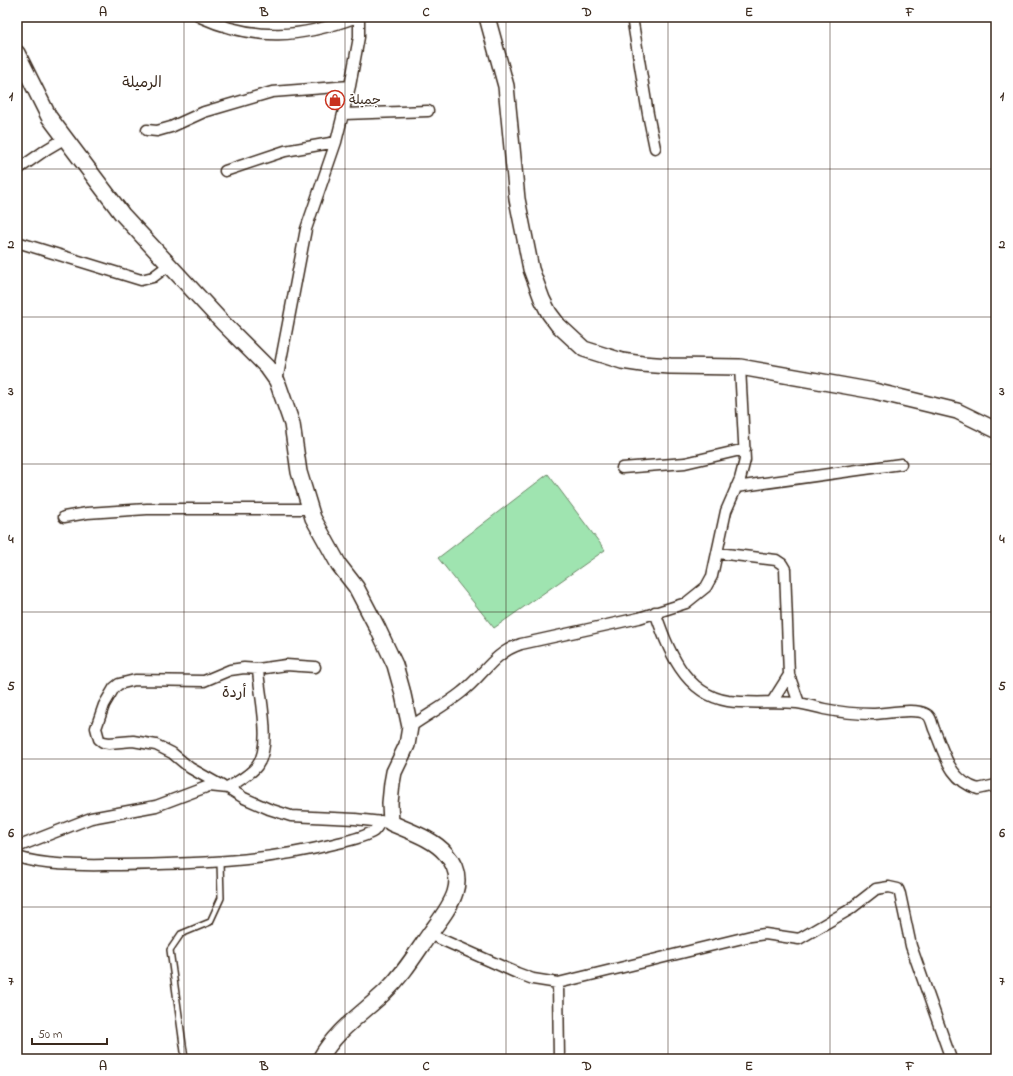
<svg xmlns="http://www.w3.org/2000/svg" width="1013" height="1076" font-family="'Indie Flower','Playpen Sans Arabic',sans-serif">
<rect width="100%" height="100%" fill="#fff"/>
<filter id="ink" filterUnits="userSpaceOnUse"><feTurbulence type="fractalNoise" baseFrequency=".025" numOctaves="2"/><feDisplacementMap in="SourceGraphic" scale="8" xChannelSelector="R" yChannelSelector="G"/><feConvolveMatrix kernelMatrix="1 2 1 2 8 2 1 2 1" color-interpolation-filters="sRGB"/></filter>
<g filter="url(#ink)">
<!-- green -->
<path fill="#9fe4b0" stroke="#6d8767" d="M548,474l57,76 -111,78 -56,-70z"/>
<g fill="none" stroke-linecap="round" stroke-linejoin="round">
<defs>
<path id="lane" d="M185,1059l-15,-109 11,-16 29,-12 11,-24 -1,-36"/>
<path id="street" d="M200,17c56,25 101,21 157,0
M632,17l16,97 7,34
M344,114l84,-3
M147,130l10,1 14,-4 33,-15 68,-20 78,-6
M17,170l30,-21 17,-10
M225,171l60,-20 51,-9
M17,242l124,38 12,-3 16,-12
M277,381l29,-152 30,-87 14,-56 9,-49v-20
M622,468l63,-5 60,-14
M736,487l165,-23
M64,517l23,-4 60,-4h163
M718,553l58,7 6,4 3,5 4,106 10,28
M655,612c13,37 29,82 73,89 22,3 46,0 69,2 9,1 18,4 27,6 15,3 32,5 48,5 13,0 43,-7 54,0 5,2 6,10 8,15 11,25 15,51 44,60l18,-4
M772,702l17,-27
M410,727c17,-12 36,-22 52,-35 22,-17 31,-39 59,-48l118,-26 47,-15 20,-16 6,-11 14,-65 14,-32 5,-19 -5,-93
M222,786l-32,-18 -18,-15 -16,-8 -23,-4 -24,2 -6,-1 -4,-3 -3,-11 8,-23 10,-17 5,-4 16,-4 69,1 26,-11 14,-2 14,1 28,-4 29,2
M228,788c10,-7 22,-13 29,-22 16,-22 2,-72 1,-97
M17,847l74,-29 65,-12 53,-20 19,2 16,10 25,11 22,7 64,3 36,4
M17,857c33,10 68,8 103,8 72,-1 143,-3 214,-21 13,-3 29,-6 40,-13 3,-3 5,-7 7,-10
M429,934l88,39 16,6 25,4 193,-47 14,-2 34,5 50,-29 27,-21 13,-2 9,2 2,5 11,52 40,113
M558,983l1,76"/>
<path id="secondary" d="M487,17l19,69 11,113 14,70 11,30 7,14 9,12 26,24 38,12 20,3 28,2 70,1 134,24 83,20 39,19
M17,53l32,64 73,97 101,109 44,44 10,14 15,43 7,48 14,46 26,47 17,22 22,42 17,36 7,25 8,37 -3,18 -13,27 -2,11 -2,20 1,20c18,8 43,16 55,31 25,28 2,55 -15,78 -15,21 -27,42 -46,60 -23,22 -49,38 -65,67"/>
</defs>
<!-- lane casing -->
<use href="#lane" stroke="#3b2a1e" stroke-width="8"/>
<!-- street casing -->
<use href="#street" stroke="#3b2a1e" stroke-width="13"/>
<!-- secondary casing -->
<use href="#secondary" stroke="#3b2a1e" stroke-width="18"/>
<!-- lane -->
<use href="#lane" stroke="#fff" stroke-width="5"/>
<!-- street -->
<use href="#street" stroke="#fff" stroke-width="10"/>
<!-- secondary -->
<use href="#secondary" stroke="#fff" stroke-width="15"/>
</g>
</g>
<!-- grid -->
<path fill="none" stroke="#3b2a1e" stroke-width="1" stroke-opacity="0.55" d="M184,17v1042M345,17v1042M506,17v1042M668,17v1042M830,17v1042M17,169h979M17,317h979M17,464h979M17,612h979M17,759h979M17,907h979"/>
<!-- icons -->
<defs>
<symbol id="shop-ring" viewBox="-11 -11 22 22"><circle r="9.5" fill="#fff" stroke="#c8321e" stroke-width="1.5"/><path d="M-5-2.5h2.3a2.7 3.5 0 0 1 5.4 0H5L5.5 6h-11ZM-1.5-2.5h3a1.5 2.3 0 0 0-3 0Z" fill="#c8321e"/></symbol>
</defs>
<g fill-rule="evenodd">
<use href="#shop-ring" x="324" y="89" width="22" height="22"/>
</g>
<g text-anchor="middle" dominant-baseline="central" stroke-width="3" stroke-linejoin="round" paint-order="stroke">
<!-- poi labels -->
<g font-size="13" fill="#3b2a1e" stroke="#fff" text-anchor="start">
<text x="349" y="100">جميلة</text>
</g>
<!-- quarter labels -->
<g font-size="15" fill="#3b2a1e" stroke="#fff">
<text x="142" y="83">الرميلة</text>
<text x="234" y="693">أردة</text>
</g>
</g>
<!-- margin -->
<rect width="1013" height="1076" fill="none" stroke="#fff" stroke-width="44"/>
<!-- scale -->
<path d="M32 1038v6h75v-6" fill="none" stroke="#3b2a1e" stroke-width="2"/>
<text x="38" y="1038" font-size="12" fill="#3b2a1e" stroke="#ffffff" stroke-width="3" paint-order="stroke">50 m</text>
<rect x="22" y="22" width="969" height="1032" fill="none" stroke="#3b2a1e" stroke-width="1.5"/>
<g font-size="13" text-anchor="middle" font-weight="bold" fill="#3b2a1e">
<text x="103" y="16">A</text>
<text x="264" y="16">B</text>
<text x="426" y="16">C</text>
<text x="587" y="16">D</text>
<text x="749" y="16">E</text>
<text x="910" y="16">F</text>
<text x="11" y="100">1</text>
<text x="1002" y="100">1</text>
<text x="11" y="248">2</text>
<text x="1002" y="248">2</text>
<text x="11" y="395">3</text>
<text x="1002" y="395">3</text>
<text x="11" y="543">4</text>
<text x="1002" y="543">4</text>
<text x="11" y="690">5</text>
<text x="1002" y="690">5</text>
<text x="11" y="837">6</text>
<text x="1002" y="837">6</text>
<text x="11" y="985">7</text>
<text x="1002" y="985">7</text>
<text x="103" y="1070">A</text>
<text x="264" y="1070">B</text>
<text x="426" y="1070">C</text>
<text x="587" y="1070">D</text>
<text x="749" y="1070">E</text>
<text x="910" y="1070">F</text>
</g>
</svg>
